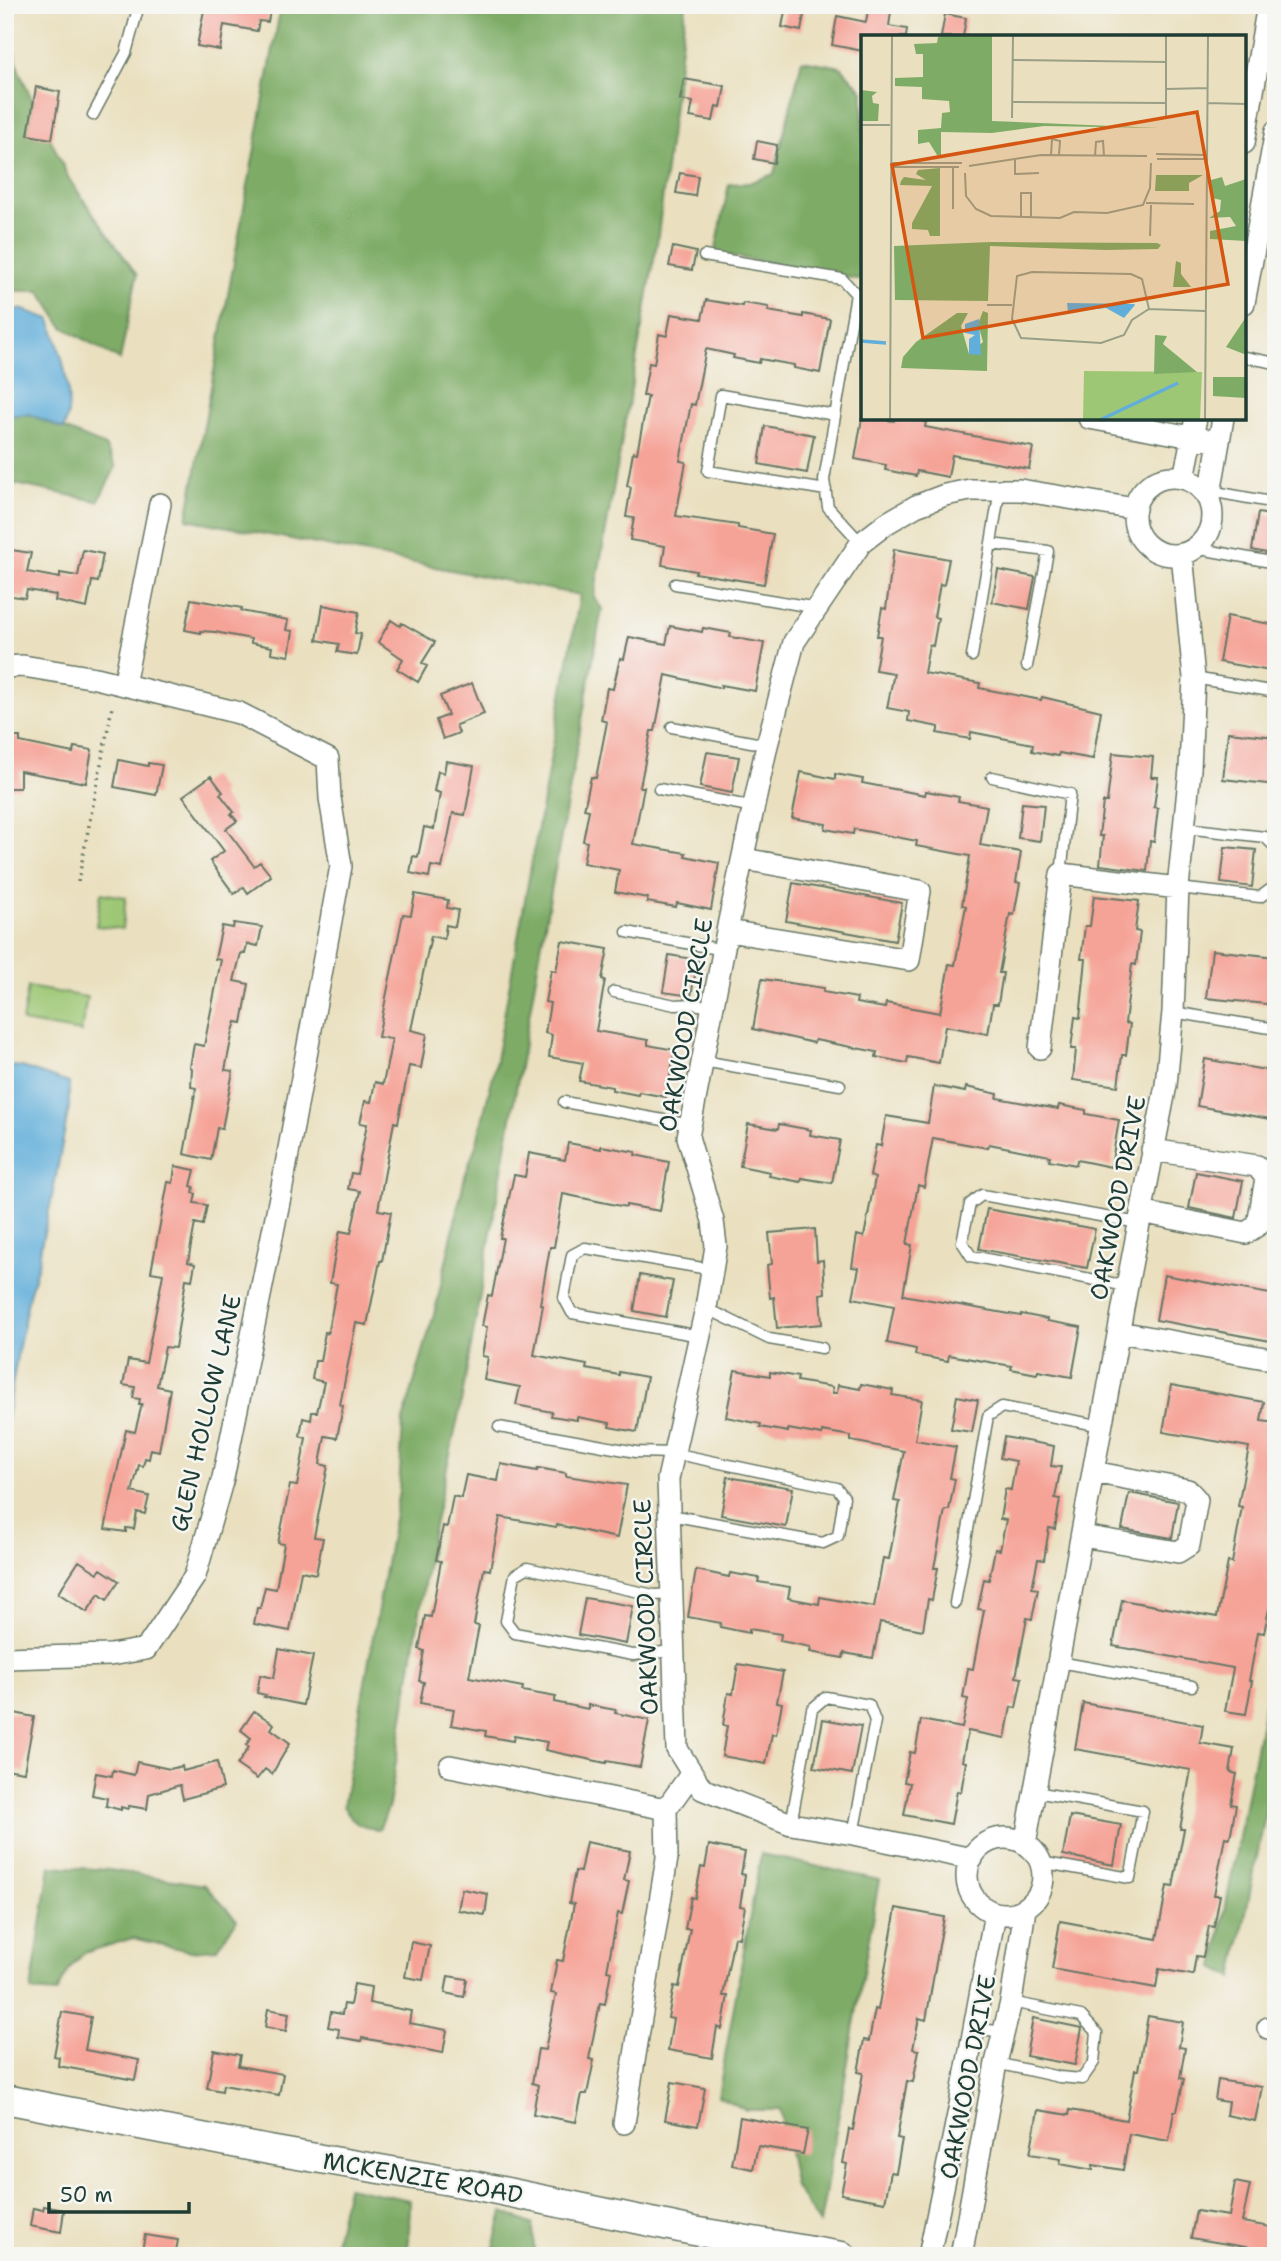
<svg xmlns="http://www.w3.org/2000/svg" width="1281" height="2261" font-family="'Shantell Sans',sans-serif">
<rect width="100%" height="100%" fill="#f6f6f2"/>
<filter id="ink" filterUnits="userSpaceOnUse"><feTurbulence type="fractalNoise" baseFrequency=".0143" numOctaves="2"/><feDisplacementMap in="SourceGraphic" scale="14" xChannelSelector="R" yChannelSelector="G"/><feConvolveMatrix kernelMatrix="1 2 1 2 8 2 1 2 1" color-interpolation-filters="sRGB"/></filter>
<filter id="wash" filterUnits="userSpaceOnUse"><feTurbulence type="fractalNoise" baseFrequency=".00686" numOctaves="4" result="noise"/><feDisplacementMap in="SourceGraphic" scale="28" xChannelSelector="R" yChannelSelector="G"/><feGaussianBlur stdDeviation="1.57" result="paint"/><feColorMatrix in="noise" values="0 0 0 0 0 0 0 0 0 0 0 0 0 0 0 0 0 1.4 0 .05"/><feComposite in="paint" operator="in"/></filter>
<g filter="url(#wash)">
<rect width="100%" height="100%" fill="#eae0bf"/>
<!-- green -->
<path fill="#9dc774" stroke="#5e8254" stroke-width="2" d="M101,893l25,4 -4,32 -26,-3z
M28,987l59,10 -6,35 -59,-10z"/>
<!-- forest -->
<path fill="#7eac66" stroke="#4e744d" stroke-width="2" d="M281,5h405l-29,238 -63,354 8,12 -56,310 -86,490 -28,126 -43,271 -10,23c-20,-1 -26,-6 -36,-23l56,-315 4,-70 33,-114 29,-131 12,-34 17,-71 86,-476 -393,-76z
M5,15l14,56 50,108 68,96 -17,85 -57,-33 -23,-36h-35z
M802,60l39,7 22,24v189l-148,-27 14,-69 20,-1 25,-9z
M29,414l76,32 11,21 -18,34 -93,-19v-66z
M1276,1644v116l-43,218 -19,-10z
M761,1854l118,26 -59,344 -25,-37 -15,-77h-34l-28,-14z
M50,1866l59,4 96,15 32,35 -21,29 -27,2 -56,-13 -49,15 -15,16 -12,24 -26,-2z
M347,2187l63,13 -1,40 -3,16h-74z
M503,2212l30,13 1,31h-42z"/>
<!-- water -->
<path fill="#61aeda" stroke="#407687" stroke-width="2" d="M20,309l30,10c9,27 28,84 13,110l-34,-15 -24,2v-106z
M12,1066l10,1 47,16v25l-17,89 -11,49 -2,15 -10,34 -11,56 -13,79v-355z"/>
<g id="blocks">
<!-- building -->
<path fill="#f6a397" d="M205,5h66l-3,17 -9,-1 -2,10 -33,-6 -4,25 -23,-4z
M869,5h23l-3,21 18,3 -1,8h-43v14l-31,-6 5,-29 29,6z
M786,6l19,3 -4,22 -19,-4z
M945,14l21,4 -3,19h-22z
M684,79l41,7 -4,21 -5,-1 -3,15 -23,-4 3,-15 -13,-2z
M36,87l24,5 -8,47 -24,-4z
M757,141l20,4 -3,18 -20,-4z
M680,173l18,3 -3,20 -19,-3z
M673,247l23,5 -4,18 -23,-4z
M706,300l36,6 1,-3 26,4 -1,4 35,6v-3l27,5 -10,54 -26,-5v-3l-34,-6 -1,4 -26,-5 1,-3 -28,-6 -11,56 -4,-1 -11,57 6,1 -10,54 62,9v3l35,6 -9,50 -69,-11 1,-2 -34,-6 3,-19 -35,-6 4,-22 -8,-1 5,-30 -4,-1 6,-34 4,1 11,-57h-5l6,-33 5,1 5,-30 8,2 4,-22 31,5z
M862,418l32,3v-3h13l19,4 -1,5 108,20 -4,22 -77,-14 -4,22 -31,-6 -1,5 -31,-6 1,-5 -31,-6z
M765,426l49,9 -7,38 -48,-9z
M1258,513l18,3v39l-24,-5z
M5,549l26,4 -4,19 33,6v-5l18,3 5,-26 20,4 -5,28 -6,-1 -5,27 -32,-7 1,-6 -29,-5 -2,8 -20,-3z
M894,549l55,10 -5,26 -4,-1 -6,33 4,1 -5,28 -4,-1 -5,28 56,10 -1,5 62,12 1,-3 59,14 -8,48 -34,-6 -1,3 -26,-5 1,-7 -62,-12 -1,7 -33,-6 2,-6 -31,-6 1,-9 -22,-4 7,-35 -19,-3 6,-34h-4l5,-28 4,1z
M998,570l37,7 -6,32 -37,-7z
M191,599l51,9 -1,3 47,9 -2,10 7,1 -4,25 -18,-3 1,-6 -21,-4v-4l-36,-7 -14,-1v2l-16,-3z
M323,605l36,7 -4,21 6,1 -4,21 -20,-3 2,-8 -22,-4z
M1227,616l49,9v47l-57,-10z
M391,620l9,6 2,-3 33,19 -13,21 5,3 -9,16 -21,-13 6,-10 -25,-17z
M670,626l32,6 1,-4 28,5 -1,4 34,6 -9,48 -34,-6v3l-55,-13 -11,56h-4l-11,56h4l-11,57 53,9 -1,3 34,7 -8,47 -34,-7 -1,4 -29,-5 1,-4 -33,-6 4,-22 -36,-7 4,-21 -4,-1 6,-31 -5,-1 7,-32 5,1 11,-56 -6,-2 6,-32 6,1 7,-31 4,1 5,-22 37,7z
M472,683l12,31 -28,11 3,8 -16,6 -7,-19 12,-5 -8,-19z
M1228,732l48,5v48l-53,-6z
M5,737h15v5l53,11 1,-6 18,3 -6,33 -66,-12v17h-15z
M707,752l32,5 -7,36 -32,-6z
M1113,753l40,4 -2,20h7l-4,30 4,1 -4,34 -4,-1 -3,30 -47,-6 3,-29h-4l4,-34h4z
M119,760l29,6v-3l14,2 -6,30 -42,-8z
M446,761l28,5 -9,49 -12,-2 -11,55 -11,-2 -2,11 -19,-4 3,-17 5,1 6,-30 10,2 6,-36 -6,-2 4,-20 6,2z
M801,772l34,7v-5l28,5 -1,4 63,12 1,-4 33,6 -1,4 29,5 -7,39 41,7 -5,30 4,1 -6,32 -4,-1 -11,59h4l-5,31h-5l-5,30 -43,-8 -6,37 -31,-6 -1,6 -31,-6 1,-5 -62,-12 -1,3 -61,-14 9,-50 62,9 -1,4 34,6 -1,5 29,5 1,-5 54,10 9,-49 6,1 11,-59 -4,-1 8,-49 -54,-10 1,-5 -63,-12 -1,5 -28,-5 1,-5 -34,-6z
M211,776l12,16 -3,2 14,18 -3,2 6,7 -11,8 28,37 6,-4 11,14 -23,17 -4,-6 -10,7 -24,-33 14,-10 -41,-55z
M1022,803l22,2 -4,36 -22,-3z
M1225,847l31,3 -4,37 -31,-4z
M793,883l109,20 -7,38 -109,-20z
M415,894l33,6 -1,8 11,2 -3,17 -9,-2 -2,14 -13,-3 -20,94 16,4 -6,34 -12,-2 -11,57 -4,-1 -16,88 13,2 -9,49h-2l-13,64 -11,-2 -16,82 3,1 -6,32 -12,-2 -5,28 8,2 -14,71 9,1 -7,36 -15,-3 -11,60 -36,-7 3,-16h3l5,-21 11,2 8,-45 -6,-1 4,-18 8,-40 7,1 9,-48 -6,-2 3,-18 8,2 1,-8h5l7,-30 -12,-3 3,-18h5l5,-29 3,1 9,-49 -7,-1 6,-34 4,-18 11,2 9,-42 -12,-2 3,-16 6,1 10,-50 -7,-1 5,-22 6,1 4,-20 8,2 9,-45 -14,-2 25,-123 8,1z
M1094,896l45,5 -4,30 5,1 -4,33 -4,-1 -7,59 5,1 -4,31h-4l-4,31 -45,-6 3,-31h-5l4,-32 5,1 6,-59h-5l4,-33h5z
M234,923l28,4 -4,19 -11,-2 -2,10 -4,-1 -7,28 15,3 -7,39 -6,-1 -3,9 -8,39 8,1 -11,58 -5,-1 -6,32 -27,-6 12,-66 -5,-1 1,-19 -2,-1 4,-23 10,2 17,-86 -6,-1 7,-33 11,2z
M562,941l46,8 -6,30 3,1 -9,51 52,9v5l27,5 -9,47 -27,-5 -1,3 -26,-5v-3l-33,-6 4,-18 -34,-6 3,-22 -7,-2 5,-30 -5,-1 6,-32 5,1z
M1212,950l64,7v48l-70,-7z
M669,955l29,5 -7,36 -28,-4z
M1205,1059l71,13v48l-79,-14z
M934,1086l31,6 1,-5 32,7 -1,4 61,11 1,-4 27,5v4l33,6 -8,47 -34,-7 -1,5 -27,-5 1,-4 -61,-12 -1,4 -55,-10 -9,49 -6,-2 -11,59 5,1 -9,50 118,21v-2l26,5v2l34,6 -9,50 -34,-6 -1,3 -26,-5 1,-3 -63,-11 -1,6 -33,-6 1,-6 -29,-6 7,-37 -41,-8 6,-30 -7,-1 5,-32 7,2 11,-59 -5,-2 6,-31 5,1 5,-30 42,7z
M748,1124l30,5 1,-5 32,6 -1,5 30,5 -8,43 -30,-5 -1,4 -32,-6 1,-4 -30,-6z
M568,1143l33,6v-3l35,6 -1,3 34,7 -9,49 -34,-6v2l-63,-13 -9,53h-4l-10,57 3,1 -9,50 53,10 -1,4 33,6v-3l28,5 -10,55 -28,-5 1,-4 -33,-6v3l-26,-4 1,-4 -36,-7 4,-18 -36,-7 4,-23 -6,-1 5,-29 -5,-1 6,-31 4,1 11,-58h-3l14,-63 11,2 4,-24 36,7z
M175,1166l20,4 -4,16 3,1 -1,6 3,1 -2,9 13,2 -4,20 -8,-2 -7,39 7,2 -3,16 -6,-1 -11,69 -10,-1 -8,39 13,3 -11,62 -8,-2 -2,10 -4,-1 -2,8 -4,-1 -7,27 17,4 -4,18 -8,-2 -3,17 -8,-1v4l-21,-3 21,-99 9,2 7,-28h-3l1,-5 -7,-1 2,-11 -12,-2 5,-25 18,3 17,-89 -12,-2 17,-90 5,1z
M1196,1172l47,9 -7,37 -47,-10z
M987,1209l108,20 -8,39 -108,-19z
M815,1229l2,32 6,-1 2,33 -5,1 2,30 -45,4 -3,-31 -4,1 -3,-33 5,-1 -3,-31z
M640,1275l33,6 -7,36 -32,-6z
M1164,1275l112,20v47l-120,-22z
M735,1370l35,6v-4l28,5 -1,4 35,6 1,6h4l1,-8 22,4 1,-5 32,6 -1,5 30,5 -7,40 41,7 -6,31 5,1 -6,31h-4l-11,58h4l-6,32 -4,-1 -5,31 -43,-8 -7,36 -29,-5 -1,5 -33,-6 1,-5 -31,-6 1,-7 -32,-5v4l-29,-6 1,-4 -33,-6 8,-47 33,7 1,-4 29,5 -1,4 32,5 -2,11 31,6 1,-7 54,10 9,-49 6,1 11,-57 -6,-1 10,-50 -53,-10v-5l-29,-5v4l-34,-6v3l-28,-5 1,-3 -35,-7z
M1171,1385l93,17 -3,19 15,2v170l-2,12 -4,-1 -6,29 -6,-1 -9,49h3l-6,33 -21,-3 8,-43 -120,-22 9,-46 95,17 11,-55 4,1 10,-56 -4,-1 11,-59 -86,-15z
M957,1396l21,4 -6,32 -21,-3z
M1004,1437l50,9 -3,20 10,1 -6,31 5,1 -5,30 -6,-1 -5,32 -6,-1 -6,29 6,1 -6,30 -5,-1 -11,59 6,1 -6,30 -5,-1 -6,31 -37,-7 -6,30 4,1 -5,30 -4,-1 -6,33 -47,-9 6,-32 -6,-1 6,-30 5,1 6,-33 41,8 6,-29 -5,-1 5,-30 5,1 11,-59 -6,-1 6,-30 5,1 6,-31 5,1 6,-30 -6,-1 5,-30 6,1 5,-29 -16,-3z
M501,1464l36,7 1,-3 28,5v3l61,9 -10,53 -60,-13 -1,2 -56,-10 -10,53 -6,-1 -10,56 5,1 -10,51 54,10 -1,4 34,6 -2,5 34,7v-4l28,5 -1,3 34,7 -9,47 -33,-6 -1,2 -61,-13 2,-8 -33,-6 -1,5 -28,-5 1,-5 -35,-6 3,-16 -34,-6 4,-21 -5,-1 5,-30 -5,-2 6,-33 6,1 10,-56 -5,-1 7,-34 4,1 6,-31 8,2 5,-23 32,6z
M728,1477l65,11 -7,39 -65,-12z
M1129,1493l49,9 -6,36 -50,-9z
M79,1561l19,12 3,-4 18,12 -12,19 -8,-6 -12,18 -29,-19z
M585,1598l48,8 -7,38 -48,-9z
M279,1649l34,7 -10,49 -39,-8 2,-2 -9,-2 3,-18 14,3z
M738,1664l45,8 -6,30 5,1 -6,32 -4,-1 -6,30 -44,-8 5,-30 -4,-1 5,-32 5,1z
M1083,1703l120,22 -3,18 34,6 -4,23 7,2 -6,30 5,1 -6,33 -5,-1 -11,58h6l-6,32 -5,-1 -6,31 -7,-1 -3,19 -34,-6 -3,19 -104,-19 8,-48 97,18 10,-53 6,1 11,-58h-4l11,-59 -116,-21z
M5,1711l29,6 -10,55 -19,-3z
M254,1711l20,13 -3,5 19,14 -18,31 -7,-5 -8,10 -20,-14 12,-18 -3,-2 5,-7 -10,-8z
M823,1719l38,7 -9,48 -38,-7z
M137,1762l33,7 12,-3 1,5 34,-9 6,26 -40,11 -3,-14 -31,9 -2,15 -18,-3 -1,3 -7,-2v3l-15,-4 1,-8 -15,-3 4,-22 16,3 1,-6 21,5z
M1070,1816l51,9 -7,40 -51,-10z
M586,1842l44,9 -6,29 5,1 -7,33 -4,-1 -11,57 4,1 -6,33 -5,-1 -11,56 5,1 -7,34h-5l-6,28 -43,-8 5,-29 -6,-2 6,-34 7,1 11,-56 -5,-1 6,-33 6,1 11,-57 -5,-1 6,-32 5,1z
M709,1845l36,7 -4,22 4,1 -5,31 5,1 -6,31 -5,-1 -11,59h5l-6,33 -5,-2 -5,31 -44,-8 5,-31 -5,-1 6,-32 5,1 11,-58h-5l6,-32 4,1 6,-31 4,1z
M462,1889l26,5 -3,21 -27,-5z
M896,1908l48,9 -18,103 -7,-2 -6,31 6,1 -6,32 -6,-1 -10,57 5,1 -6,34 -5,-1 -6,30 -44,-8 6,-30 -4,-1 6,-34 4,1 10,-57 -5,-1 6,-32 5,1 6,-32 3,1z
M411,1942l19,4 -7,34 -18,-3z
M448,1976l19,3 -3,18 -19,-4z
M354,1984l17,3 -2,16 42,8 -2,12 38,7 -4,23 -81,-15 -1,3 -23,-4 1,-8 -11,-2 3,-15 11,2 2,-10 6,1z
M268,2009l21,4 -3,18 -21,-4z
M62,2012l29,5 -6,33 54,10 -4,20 -77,-14 1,-9 -5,-1z
M1148,2016l35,6 -4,25 6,1 -5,30 4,1 -7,32h-3l-5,30 -40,-7 -6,36 -30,-5v5l-33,-6 1,-5 -31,-5 8,-44 31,5 1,-5 56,10 9,-50h3z
M1033,2018l49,10 -7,37 -49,-9z
M214,2050l26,5 -2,11 45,8 -4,21 -56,-10 -1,6 -15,-3z
M1218,2080l44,7 -7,34 -29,-6 2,-13 -13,-2z
M672,2082l33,6 -7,38 -33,-6z
M740,2117l68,13 -5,24 -45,-8 -5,23 -21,-4z
M1235,2182l15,3 -8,37 34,6v24l-85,-14 5,-27 33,5z
M44,2206l20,4 -3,22 -31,-6 3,-18 10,2z
M145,2235l33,5 -3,16 -33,-6z"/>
</g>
</g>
<g filter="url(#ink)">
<use href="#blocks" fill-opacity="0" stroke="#667665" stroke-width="2"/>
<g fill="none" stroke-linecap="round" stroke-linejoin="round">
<defs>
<path id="service" d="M93,115l33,-62 13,-48
M704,256l138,23 14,15 -32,186 4,27 33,36
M1244,357l32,6
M826,490l-118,-19 13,-76 114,20
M1210,491l66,12
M991,544l57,7 -21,115
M1195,548l81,15
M675,584l143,24
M972,656l28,-167
M1194,678l82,14
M672,727l95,18
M992,777l78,17 -9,80
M659,789l95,18
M1185,828l80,9 11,11
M1178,888l82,9 15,-11 1,-10
M627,932l97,18
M614,992l61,13 18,-1 20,3
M1173,1012l103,17
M703,1061l137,24
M564,1102l127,23
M1127,1286l-156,-30 -9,-14 8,-38 12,-9 157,28
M706,1308l63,31 53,9
M700,1336l-128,-23 -8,-15 8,-43 13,-7 129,22
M499,1427l137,25 37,1 164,35 7,9 -6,39 -15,7 -153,-28
M672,1594l-18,1 -127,-27 -12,7 -9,46 9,12 118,22 41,-4
M955,1603l33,-187 14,-9 100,19
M1059,1662l133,24
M1036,1792l107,19 -13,67 -90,-16
M791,1824l21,-115 14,-12 43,8 6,16 -22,113
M974,2028l29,4
M996,2063l63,14 23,2 12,-17 3,-29 -16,-17 -70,-14"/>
<path id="minor" d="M1244,143l24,-138
M1244,303l32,-172
M1089,418l130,24
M1134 516a39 39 0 1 1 78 0a39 39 0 1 1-78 0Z
M1184,478l12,-60
M1209,500l14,-82
M5,667l18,-1 73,12 143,35 89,46 2,39 11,68 -60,326 -58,286 -28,98 -49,73 -36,6 -105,3
M124,685l36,-181
M728,931l181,29 11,-69 -176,-32
M1040,1048l21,-174 117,14
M1141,1212l105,21 12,-8 8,-47 -9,-12 -105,-16
M1119,1332l146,26
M1082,1536l96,16 11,-7 8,-45 -9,-10 -95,-18
M450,1766l216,43
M967 1876a38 38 0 1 1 76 0a38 38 0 1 1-76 0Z
M1025,1844l102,-558 39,-201 7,-73 5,-124 12,-119 4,-91 -12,-124
M972,1859l-119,-25 -62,-10 -89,-35 -25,-40 -9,-270 38,-171 10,-62 -3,-25 -25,-84 41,-216 38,-176 27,-103 67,-99 26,-20 29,-17 29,-11 25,-5h50l115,19
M1268,2028l8,1
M624,2123l43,-265 -1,-49 26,-36
M929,2256l32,-156 34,-187
M961,2256l35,-193 15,-61 14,-93"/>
<path id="tertiary" d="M5,2099l264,51 204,35 221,46 148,25"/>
</defs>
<!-- service casing -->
<use href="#service" stroke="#667665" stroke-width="13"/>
<!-- minor casing -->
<use href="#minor" stroke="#667665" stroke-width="24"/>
<!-- tertiary casing -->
<use href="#tertiary" stroke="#667665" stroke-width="31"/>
<!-- path -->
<path stroke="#667665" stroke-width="3.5" stroke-dasharray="2 5" stroke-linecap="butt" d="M78,882l34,-175"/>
<!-- service -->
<use href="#service" stroke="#fff" stroke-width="10"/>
<!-- minor -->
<use href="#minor" stroke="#fff" stroke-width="21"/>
<!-- tertiary -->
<use href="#tertiary" stroke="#fff" stroke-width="28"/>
</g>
</g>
<g text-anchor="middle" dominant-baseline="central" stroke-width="5" stroke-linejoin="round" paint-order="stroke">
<!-- street labels -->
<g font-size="24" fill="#1f3d34" stroke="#f6f6f2">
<text transform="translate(686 1025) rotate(-80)">OAKWOOD CIRCLE</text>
<text transform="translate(1118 1198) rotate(-79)">OAKWOOD DRIVE</text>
<text transform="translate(206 1413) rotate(-77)">GLEN HOLLOW LANE</text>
<text transform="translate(646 1607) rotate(-92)">OAKWOOD CIRCLE</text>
<text transform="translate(968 2077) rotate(-79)">OAKWOOD DRIVE</text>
<text transform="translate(423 2178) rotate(10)">MCKENZIE ROAD</text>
</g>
</g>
<!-- overview -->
<g transform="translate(861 35)">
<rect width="385" height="385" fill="#eae0bf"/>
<path d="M223,336l118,1 -2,48h-117z" fill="#9dc774"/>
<path d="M86,0h45v86l168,7 -116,-2 -52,7 -51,-1v23h-4l-8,-13 -11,2v-14l23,-2 1,-15 8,-1 -1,-11 -27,-2v-12l-27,-1v-8l28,-1v-23h-7l-2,-10 23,-1 1,-6zM0,55l16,2 -5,4 1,7 6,1 -1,17h-17zM79,133v68h-10l-2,-6 -16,-1v-6l20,-37 -32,-1 1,-4 3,-4 22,3 -10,-6 2,-4zM295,140h47l-14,8v8h-34zM361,142l3,9 21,-7v62l-36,-2v-8l26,-5 -6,-9 -21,1 11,-7 1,-11 -9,-2 -1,-18zM130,207l166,1 4,2 -3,4 -53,1 -115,-4 -2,55 -93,-1 -1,-54zM315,226l5,2v11l10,13h-18zM122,276l5,2 -1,58 -86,-3 2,-11 13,-15 41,-29h11l-7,13 8,28 14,-12 -5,-18zM385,282v36l-2,1 -18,-7zM294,300l12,1 -4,8 34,28 -43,2zM352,342h33v21l-33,-2z" fill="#7eac66"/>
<path d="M206,268l67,1 1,1 -11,13 -18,-10 -38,4zM118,284l2,36 -12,-1v-15l6,-4 -10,-2v-9z" fill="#61aeda"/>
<path fill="none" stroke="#61aeda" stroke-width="3.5" d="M0,306l25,2M239,385l78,-37"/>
<path fill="none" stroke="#999f87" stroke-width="2" d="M305,0v84M152,25l153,2M305,54l42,-1M151,67l154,1M347,68l38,1M151,83l1,-83M0,90h29M295,119l51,1M190,120l1,-16 8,2 -1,14M234,121l1,-14 7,-1 1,15M154,123v16l24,-1M296,124h50M30,128h71M108,131l72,-11 106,1M30,132h68M104,138l1,23 10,13 15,7 69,2 14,-6 33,1 36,-8 7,-17 1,-25M285,168l48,1M92,174v-43M160,182v-24h10v25M289,201l1,-31M126,270h25M288,274l-7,-30 -11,-5 -99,-2 -15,4 -5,43 9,19 80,5 23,-8 8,-15 17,-11 56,2M29,385l2,-385M344,385l3,-385"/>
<path fill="#d45610" fill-opacity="0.15" stroke="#d45610" stroke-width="3.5" d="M336,77l31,172 -305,54 -31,-173z"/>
<rect width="385" height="385" fill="none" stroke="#1f3d34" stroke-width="3.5"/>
</g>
<!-- margin -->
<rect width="1281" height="2261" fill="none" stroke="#f6f6f2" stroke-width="28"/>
<!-- scale -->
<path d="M49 2202v10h140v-10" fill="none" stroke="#1f3d34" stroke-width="3.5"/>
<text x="60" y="2202" font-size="21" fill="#1f3d34" stroke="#f6f6f2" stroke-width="5" paint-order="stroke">50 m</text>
</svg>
